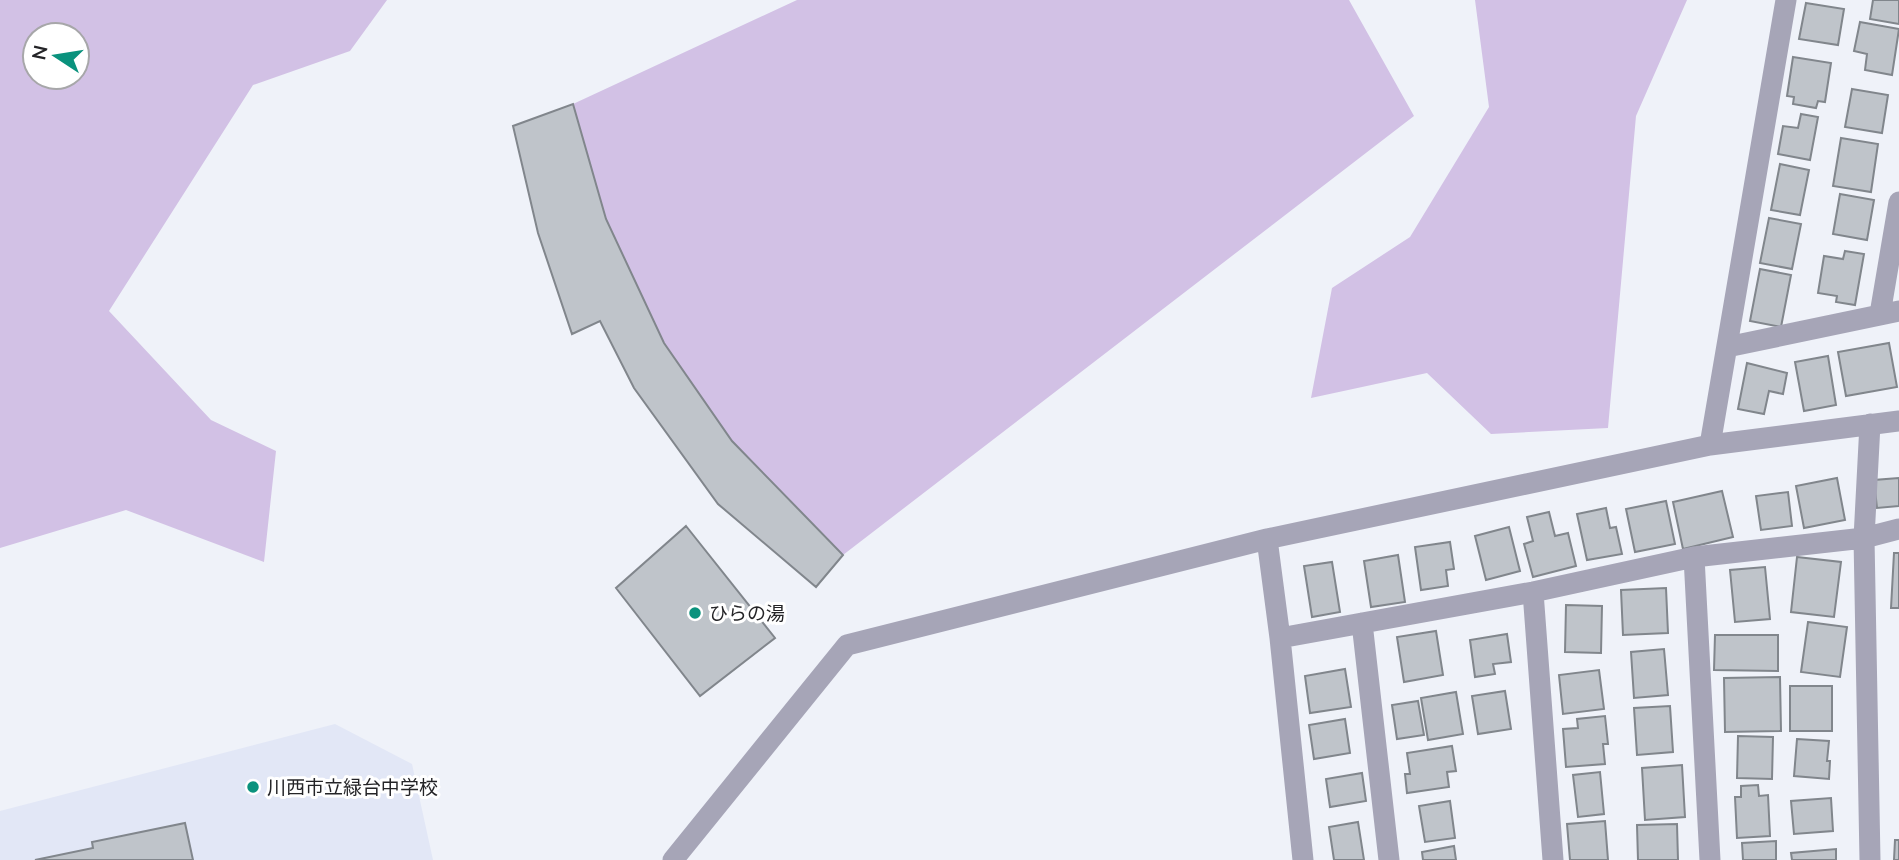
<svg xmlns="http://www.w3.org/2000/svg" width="1899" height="860" font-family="Mulish,'Noto Sans JP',sans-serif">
<rect width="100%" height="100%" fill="#eff2f9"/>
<!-- built -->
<path fill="#e2e7f6" d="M335,724l77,40 21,96h-433v-49z"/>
<!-- green -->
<path fill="#d2c1e5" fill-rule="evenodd" d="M0,0h387l-37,51 -97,34 -144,226 102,109 65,31 -12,111 -138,-52 -126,38zM35,35h42v42h-42z
M797,0h552l65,116 -571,439 -111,-114 -68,-98 -58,-124 -33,-115z
M1475,0h212l-51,116 -28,312 -117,6 -64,-61 -116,25 21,-110 78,-51 79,-130z"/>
<!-- building -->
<path fill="#bfc4ca" stroke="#81868c" stroke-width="2" d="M1873,0h26v24l-29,-5z
M1806,3l38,6 -6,36 -39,-6z
M1860,22l39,7 -7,46 -27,-5 2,-16 -13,-3z
M1793,57l38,6 -6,39 -7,-1 -2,7 -23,-4 1,-7 -7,-1z
M1852,89l36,6 -6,38 -37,-6z
M573,104l33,115 58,124 68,98 111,114 -27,32 -98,-83 -84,-116 -34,-67 -28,13 -34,-101 -25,-107z
M1801,114l17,3 -8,43 -32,-6 5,-28 15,2z
M1841,138l37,6 -7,48 -38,-6z
M1780,164l29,6 -9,45 -29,-5z
M1840,194l34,6 -7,40 -34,-6z
M1769,218l32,6 -9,45 -32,-6z
M1845,251l19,3 -9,51 -19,-3 1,-6 -19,-3 6,-37 19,3z
M1760,269l31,6 -10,52 -31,-6z
M1889,343l8,44 -51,9 -8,-44z
M1828,356l8,49 -32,6 -9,-49z
M1747,363l40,10 -4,21 -14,-3 -5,23 -26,-5z
M1837,478l8,42 -41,8 -8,-42z
M1899,478v28l-22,2 -3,-28z
M1722,491l11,46 -50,12 -10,-47z
M1788,492l4,34 -31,4 -5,-34z
M1666,501l9,43 -40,8 -9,-43z
M1606,508l4,20 6,-1 6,27 -35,6 -10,-46z
M1549,512l6,24 13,-3 8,33 -43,11 -9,-33 9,-3 -6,-24z
M686,526l89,112 -75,58 -84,-108z
M1509,527l11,44 -34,9 -11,-44z
M1450,542l4,27 -8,1 2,16 -27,4 -6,-43z
M1894,553h5v55h-8z
M1398,555l7,47 -34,5 -7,-46z
M1797,557l44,5 -7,55 -43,-5z
M1332,562l8,50 -28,5 -8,-51z
M1765,567l5,52 -35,3 -5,-52z
M1666,588l2,45 -45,2 -2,-45z
M1566,605l36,1 -1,47 -36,-1z
M1808,622l39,5 -7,50 -39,-5z
M1436,631l7,44 -39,7 -7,-45z
M1507,634l4,28 -18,2 2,10 -20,3 -5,-37z
M1715,635h63v36l-64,-1z
M1664,649l4,46 -34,3 -3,-46z
M1345,669l6,38 -41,6 -5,-37z
M1599,670l5,39 -41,5 -4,-39z
M1780,677l1,54 -56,1 -1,-54z
M1790,686h42v45h-42z
M1505,691l6,38 -33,5 -6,-38z
M1456,692l7,42 -35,6 -7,-42z
M1418,701l6,34 -27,4 -5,-34z
M1670,706l3,46 -36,3 -3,-47z
M1605,716l3,28h-5l2,20 -39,3 -3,-38 15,-1 -1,-9z
M1345,719l5,34 -36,6 -5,-34z
M1738,736l35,1 -1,42 -35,-1z
M1797,739l32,2 -2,20h3l-1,18 -35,-3z
M1452,746l4,25 -9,1 2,15 -42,6 -2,-19h5l-3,-21z
M1682,765l3,52 -40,3 -3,-52z
M1600,772l4,42 -26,3 -5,-42z
M1362,773l4,28 -36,6 -4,-28z
M1758,785l1,11 9,-1 2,41 -33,2 -2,-41h6v-11z
M1831,798l2,33 -39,3 -3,-33z
M1450,801l5,37 -30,4 -6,-36z
M1605,821l3,39h-38l-3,-36z
M1358,822l6,38h-30l-5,-33z
M185,823l8,37h-158l58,-12 -1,-6z
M1677,824l1,36h-40l-1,-35z
M1895,840h4v20h-5z
M1776,841v19h-33l-1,-17z
M1454,846l2,14h-33l-1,-8z
M1836,849v11h-44l-1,-7z"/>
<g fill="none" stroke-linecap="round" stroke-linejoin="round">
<!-- minor -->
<path stroke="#a6a5b7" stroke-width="21" d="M1880,314l19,-112
M1727,347l172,-36
M1870,424l-6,114 6,322
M1710,445l76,-445
M1267,539l13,99 23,222
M1694,557l16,303
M1533,592l20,268
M1362,623l27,237
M1280,638l253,-46 161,-35 170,-19 35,-9
M673,860l174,-215 420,-106 443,-94 189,-24"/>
</g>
<!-- markers -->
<g fill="#0a927d" stroke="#fff" stroke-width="2.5">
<circle cx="695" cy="613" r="7"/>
<circle cx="253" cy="787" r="7"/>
</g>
<g text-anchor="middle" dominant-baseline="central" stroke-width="6" stroke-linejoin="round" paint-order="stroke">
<!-- poi labels -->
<g font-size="19" fill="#242427" stroke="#fff" text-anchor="start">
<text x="709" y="613">ひらの湯</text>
<text x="267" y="787">川西市立緑台中学校</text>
</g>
</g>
<!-- north arrow -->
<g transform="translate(56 56) rotate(282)"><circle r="33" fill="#ffffff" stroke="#a7a7a9" stroke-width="2"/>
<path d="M0-5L12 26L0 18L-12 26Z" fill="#0a927d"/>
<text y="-10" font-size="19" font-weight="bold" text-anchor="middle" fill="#242427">N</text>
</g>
</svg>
